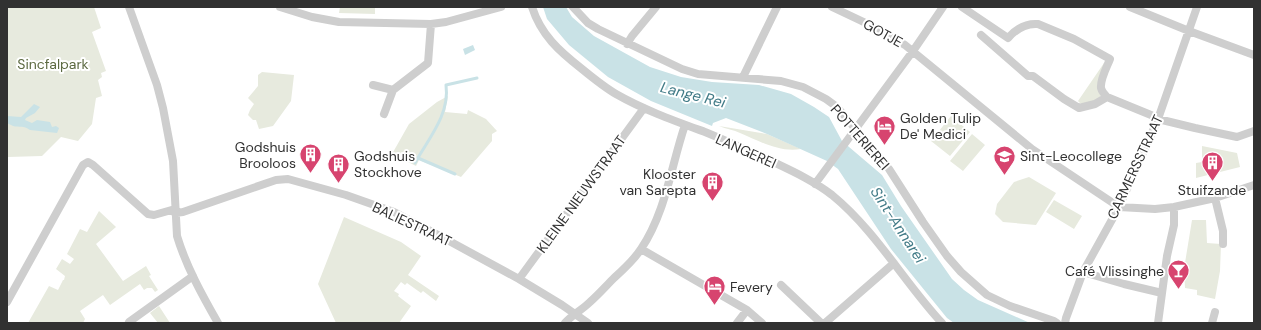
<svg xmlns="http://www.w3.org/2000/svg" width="1261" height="330" font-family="'DM Sans',sans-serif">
<rect width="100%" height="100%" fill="#fff"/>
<!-- green -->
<path fill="#e7eade" d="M7,7h87l7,21 -9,4 14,39 -5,2 1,4 -4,3 4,16 -6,2 -4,26 -14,17 -17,-4 -19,19 -34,1 -1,-22z
M340,7h35v7l-36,-1z
M1104,63h1c-4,10 -11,23 -4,33l-9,7 -11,1 -3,-3z
M262,72l32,3 -3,26 -18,25 -14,3 -3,-9h-3l-5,-5 2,-5 4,-6 -6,-6 10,-12v-11z
M448,96l-3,16 22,2 1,-4 18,9 11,12 -5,3v7l-31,36 -42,-17 -3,6 -24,-12 17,-30 28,-22z
M951,116l19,16 -20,24 -19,-15z
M719,126l48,8 34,15c-21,4 -42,-8 -61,-16 -6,-3 -14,-4 -21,-7z
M972,134l13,11 -22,26 -13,-10z
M1202,146l35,7 3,14 -44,11v-15l6,-1z
M1029,177l27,16 -20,32 -33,-3 -8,-8 2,-10 17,-22z
M1054,200l28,16 -8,13 -28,-17z
M99,211l17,16 -20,17 27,37 23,-15 5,9 -2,1 9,14 -3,2 -3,-4h-5l-3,2 -4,-6 -30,21 -7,-10 -23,16 5,8 -2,4h-55l21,-37 9,4 5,-10h1l1,-4 -9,-7 6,-10 8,5 4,-5 -7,-5 13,-25 7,3z
M344,217l57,25 20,14 -13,19 31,21 -3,5 -13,-10 -2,2 -14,-10 -2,2 -4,-3 -7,9 5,3 -1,2 13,10 -12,17h-63l-18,-39z
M1192,220h14l1,23 14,1 -1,27 -5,28 -18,-4v-5l-12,-2 -1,-19z
M159,306l11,17h-12l-8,-10z"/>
<!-- water -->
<path fill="#c9e2e6" d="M543,7h23l6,10 22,19 56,31 31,10 31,5 47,3 32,9 23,13 15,10 13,24 40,34 19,31 51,73 12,11 14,10 52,23h-76l-7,-5 -56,-69 -53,-80 -11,-8 -60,-27 -41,-16 -13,5 -1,3 -61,-25 -43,-24 -39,-32 -22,-26z
M473,45l2,5 -10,5 -2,-6z
M34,104l6,3 -5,6 -9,5 -1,2 7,3 5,-3 13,2 2,5 4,-1 3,2 -2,5 -27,-3c-7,-5 -10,-2 -17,-4 0,0 -6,-3 -6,-3v-7l14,1z"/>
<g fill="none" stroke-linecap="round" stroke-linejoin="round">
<!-- stream -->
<path stroke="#c9e2e6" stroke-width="3" d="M418,158l37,16
M415,163c13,-24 35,-48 31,-78l31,-7"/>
<!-- minor -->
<path stroke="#cecece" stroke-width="8" d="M129,7l28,78 6,23 10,53 4,75c9,30 25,59 41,87
M280,7l32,10 27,5 92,2 15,-2 55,-15
M532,7c9,28 27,44 50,62 11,9 22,18 34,25 28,16 59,27 89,38 22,9 44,19 66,29 21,10 43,20 61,34 44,36 72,87 110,128
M573,7l15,16 10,6 84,40 16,5 83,7 22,6 23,12 11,8 52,62 34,53 24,34 14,16 26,23 23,11 44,15 3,2
M832,7l38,18 35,20 127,104 87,58 36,2 19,-2 41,-9 39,-13
M962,7l46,31c8,-9 18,-15 30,-14l36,15 36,20c-3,8 -10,20 -9,29 1,4 4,7 6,9
M1130,7l59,24 65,24
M981,35l47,41h5l31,23 15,9 16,-4 12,-7 44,18 7,4 37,9 42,9 17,-6
M627,44l5,-8 24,-29
M743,77l34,-70
M373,85l20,5 35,-27 3,-39
M384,114l9,-24
M815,184l98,-133 30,-44
M1215,198l8,33v13
M175,213l8,-1 93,-32 12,-1 58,16 48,17 46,24 79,43 43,26 26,18
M641,249l106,61 15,13
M1083,272l41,12 38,9
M519,279l125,-171
M781,285l40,38
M7,302l76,-137 5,-3 5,3 55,49 6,1 21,-6
M130,323l-1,-1 64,-46
M565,323c8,-9 17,-13 25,-21 9,-8 16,-16 24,-24 10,-9 20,-18 27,-29 25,-37 30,-83 44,-124
M737,323l10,-13
M825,323l69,-60
M1065,323l1,-5 17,-46 36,-65 39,-88 39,-112
M1158,323l9,-67 7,-31v-18
M1212,323l3,-11"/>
</g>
<!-- icons -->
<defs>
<symbol id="hotel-pin" viewBox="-11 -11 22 30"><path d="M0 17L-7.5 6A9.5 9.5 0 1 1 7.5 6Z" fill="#d7446f" stroke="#fff"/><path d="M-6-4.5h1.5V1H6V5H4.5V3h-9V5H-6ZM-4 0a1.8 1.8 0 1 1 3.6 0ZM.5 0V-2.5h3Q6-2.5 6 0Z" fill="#fff"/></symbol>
<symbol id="building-pin" viewBox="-11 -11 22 30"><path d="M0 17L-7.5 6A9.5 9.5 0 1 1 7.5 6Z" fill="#d7446f" stroke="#fff"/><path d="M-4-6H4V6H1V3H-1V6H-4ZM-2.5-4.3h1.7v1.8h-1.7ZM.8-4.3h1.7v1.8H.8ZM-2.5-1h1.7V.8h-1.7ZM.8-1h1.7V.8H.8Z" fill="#fff"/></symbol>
<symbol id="school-pin" viewBox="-11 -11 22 30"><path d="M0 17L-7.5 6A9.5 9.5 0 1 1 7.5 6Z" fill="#d7446f" stroke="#fff"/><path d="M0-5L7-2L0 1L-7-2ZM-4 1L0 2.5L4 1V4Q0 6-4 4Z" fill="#fff"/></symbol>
<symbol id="bar-pin" viewBox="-11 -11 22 30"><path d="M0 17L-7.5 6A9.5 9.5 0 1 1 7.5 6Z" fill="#d7446f" stroke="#fff"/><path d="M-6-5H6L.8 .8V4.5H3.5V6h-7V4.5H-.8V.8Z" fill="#fff"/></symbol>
</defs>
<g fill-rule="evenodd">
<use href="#hotel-pin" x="872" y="114" width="25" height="34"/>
<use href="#building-pin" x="298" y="142" width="25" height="34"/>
<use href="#school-pin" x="992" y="144" width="25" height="34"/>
<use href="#building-pin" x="1200" y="150" width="25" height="34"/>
<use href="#building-pin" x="326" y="152" width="25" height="34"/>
<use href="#building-pin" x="700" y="170" width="25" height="34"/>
<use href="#bar-pin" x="1166" y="258" width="25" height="34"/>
<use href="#hotel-pin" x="702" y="274" width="25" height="34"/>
</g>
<g text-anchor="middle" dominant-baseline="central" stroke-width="4" stroke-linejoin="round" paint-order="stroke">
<!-- street labels -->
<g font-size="14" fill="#313131" stroke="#fff">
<text transform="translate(883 33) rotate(29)">GOTJE</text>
<text transform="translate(860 137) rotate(49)">POTTERIEREI</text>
<text transform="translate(746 151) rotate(24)">LANGEREI</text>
<text transform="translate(1135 167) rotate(-65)">CARMERSSTRAAT</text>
<text transform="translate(581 194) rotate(-54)">KLEINE NIEUWSTRAAT</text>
<text transform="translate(412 224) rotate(25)">BALIESTRAAT</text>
</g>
<!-- park labels -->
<g font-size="14" fill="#5d6a42" stroke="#fff">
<text x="53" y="64">Sincfalpark</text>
</g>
<!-- poi labels -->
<g font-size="14" fill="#313131" stroke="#fff" text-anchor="start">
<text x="900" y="118">Golden Tulip<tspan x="900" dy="16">De' Medici</tspan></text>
<text x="296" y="147" text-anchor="end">Godshuis<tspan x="296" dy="16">Brooloos</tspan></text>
<text x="354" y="156">Godshuis<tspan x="354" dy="16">Stockhove</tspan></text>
<text x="1020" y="156">Sint-Leocollege</text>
<text x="696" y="174" text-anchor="end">Klooster<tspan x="696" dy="16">van Sarepta</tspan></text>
<text x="1212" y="190" text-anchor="middle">Stuifzande</text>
<text x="1164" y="271" text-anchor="end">Café Vlissinghe</text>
<text x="730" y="287">Fevery</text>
</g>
<!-- water labels -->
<g font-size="15" font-style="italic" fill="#427b87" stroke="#fff">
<text transform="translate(693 95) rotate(14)">Lange Rei</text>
<text transform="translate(898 225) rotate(57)">Sint-Annarei</text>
</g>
</g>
<!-- border -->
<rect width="1261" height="330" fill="none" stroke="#313131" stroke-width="16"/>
</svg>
